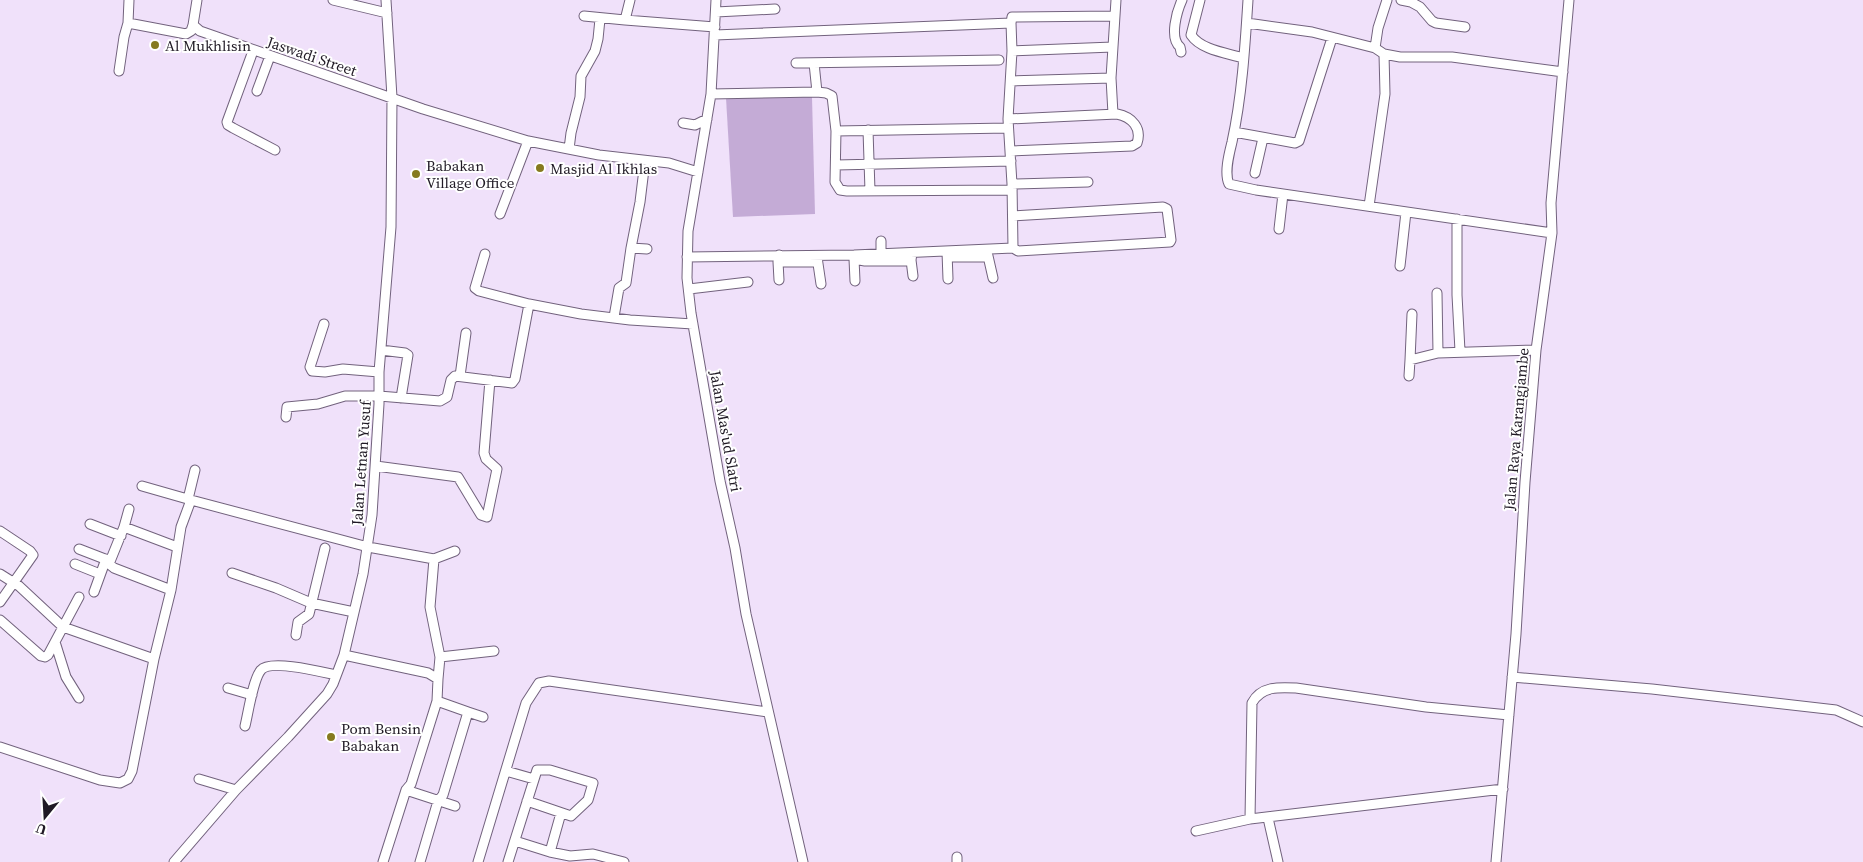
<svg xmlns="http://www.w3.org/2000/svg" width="1863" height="862" font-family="'Source Serif 4',serif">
<rect width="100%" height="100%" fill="#f0e1fa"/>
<!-- green -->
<path fill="#c4abd6" d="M812,97l3,117 -82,3 -7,-119z"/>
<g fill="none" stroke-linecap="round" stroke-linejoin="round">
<defs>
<path id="minor" d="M129,0l-1,23 58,11 5,-3 2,-6
M197,0l-4,25 7,6 223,78 105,32 71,14 70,8 29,9
M333,0l54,13
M630,0l-5,20 90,7
M716,0l-5,94 -23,137 -1,47 4,35 29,168 15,67 11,66 57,248
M1200,0l-9,35c10,15 36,18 52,23
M1248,0c-3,47 -6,96 -16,142 -3,12 -8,31 -3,42l27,6 296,43
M1401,0l10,2 9,5 12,14 4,2 29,4
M716,12l59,-3
M584,16l41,4
M1011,23l1,-6 103,-1
M1247,23l65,9 63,16
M715,35l296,-12 1,28 -4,68 4,65 1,64 5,3 152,-9 1,-2 -4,-31 -4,-2 -150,9
M253,51l-26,71 1,3 5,3 42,22
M1012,51l101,-4
M1181,52l-1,-5c-11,-9 -3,-36 2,-47
M1384,54l16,3h52l111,15
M796,63l203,-3
M814,63l3,29
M119,71l5,-34 4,-14
M1011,81l100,-3
M257,91l13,-35
M711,94l106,-2 9,1 6,3 4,35 -1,51 5,8 7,1 165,-1
M1113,114l-2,-36 5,-78
M1008,119l109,-5c15,3 25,14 20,29l-5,3 -122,5
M683,123l12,2 12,-6
M868,130l2,61
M836,131l172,-3
M1234,132l61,11 4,-2 33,-103
M569,149l2,-16 9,-36 1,-21 14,-25 3,-12 2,-20
M836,165l175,-4
M1255,173l8,-35
M1012,184l76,-2
M1369,206l16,-112 -1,-40 -9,-6 3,-20 9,-28
M500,214l28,-73
M1457,219v76l3,56
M1279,229l4,-35
M881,241v13
M631,248l9,-46 5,-41
M947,252l1,27
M485,254l-10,34 4,3 50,13
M779,255l-1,7h39
M988,256l5,22
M687,257l167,-2 159,-7
M817,257l4,27
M949,257h36l3,-1 -2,-6
M854,259l11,2h42l4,-1 1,-7
M854,259l1,22
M911,260l2,16
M778,262l1,18
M1400,266l6,-54
M689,289l59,-7
M1437,293l1,60 98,-3
M1412,314l-2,46 28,-7
M614,317l5,-29 7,-5 5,-35 16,1
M324,324l-14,43 2,4 13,1 18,-3 36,3
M381,350l24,3 3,2 -7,43
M460,376l6,-43
M1409,376l1,-16
M286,417l1,-10 31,-3 27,-8h34l61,5 7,-4 4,-17 4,-4 57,7 3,-4 14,-75 52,10 49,6 63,4
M376,466l82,11 23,38 6,2 10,-48 -11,-10 -2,-6 6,-73
M142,486l49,14
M188,499l7,-29
M90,524l31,12
M124,527l5,-18
M0,531l30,20 3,4 -33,47
M79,549l31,12
M75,564l25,10
M232,573l44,15 35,15 43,9
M0,574l19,12 44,41 91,32
M171,590l-57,-22 -5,-4 15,-37 53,20
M94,592l12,-33
M0,620l41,36 4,1 3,-2 31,-58
M296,635l2,-13 11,-8 1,-4 15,-62
M55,642l11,35 13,21
M344,655l84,18 10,6 -1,22 -26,83 -5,6 -23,72
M440,657l54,-6
M1512,677l140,12 184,21 27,12
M438,679l2,-22 -10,-50 4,-48 21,-8
M228,688l24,7
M468,712l15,5
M245,726c3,-12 8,-47 16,-56 9,-11 61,2 75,5
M0,747l100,33 20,3 8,-4 4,-8 22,-112 17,-69 10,-63 10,-27 177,47 66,12
M506,771l28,8
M199,779l37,11
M406,790l49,16
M1268,818l10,44
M1250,819l2,-116c9,-17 27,-16 44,-15l130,19 83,8
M1196,831l54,-12 253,-30
M515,841l35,11 20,4 23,-2 31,8
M550,852l11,-39
M174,862l62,-72 52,-53 39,-43 6,-10 11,-29 19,-81 9,-59 7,-111v-32l12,-145 1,-130 -6,-97
M420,862l18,-61 5,-6 25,-83 -31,-11
M478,862l48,-159 13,-20 10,-2 219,31
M508,862l29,-92h13l43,13 -5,17 -17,16 -44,-15
M957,862v-5
M1496,862l20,-228 9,-152 11,-132 16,-117 -1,-30 18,-203"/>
</defs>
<!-- minor casing -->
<use href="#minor" stroke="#72627d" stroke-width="11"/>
<!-- minor -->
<use href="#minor" stroke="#fff" stroke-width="9"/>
</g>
<!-- markers -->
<g fill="#867a1f" stroke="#fff" stroke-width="2">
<circle cx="155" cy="45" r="5"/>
<circle cx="540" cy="168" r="5"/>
<circle cx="416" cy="174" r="5"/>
<circle cx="331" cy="737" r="5"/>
</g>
<g text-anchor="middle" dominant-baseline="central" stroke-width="4" stroke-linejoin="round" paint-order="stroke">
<!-- poi labels -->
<g font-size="15" fill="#201a25" stroke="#fff" text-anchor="start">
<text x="165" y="45">Al Mukhlisin</text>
<text x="426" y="165">Babakan<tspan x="426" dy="17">Village Office</tspan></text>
<text x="550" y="168">Masjid Al Ikhlas</text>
<text x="341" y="728">Pom Bensin<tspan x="341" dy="17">Babakan</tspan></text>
</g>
<!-- street labels -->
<g font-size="15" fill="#201a25" stroke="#fff">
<text transform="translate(312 56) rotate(19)">Jaswadi Street</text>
<text transform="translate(1516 429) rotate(-85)">Jalan Raya Karangjambe</text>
<text transform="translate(726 431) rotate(80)">Jalan Mas'ud Slatri</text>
<text transform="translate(361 463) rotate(-86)">Jalan Letnan Yusuf</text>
</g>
</g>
<!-- north arrow -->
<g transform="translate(45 817) rotate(198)" stroke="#ffffff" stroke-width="4" paint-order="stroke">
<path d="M0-4L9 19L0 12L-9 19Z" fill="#201a25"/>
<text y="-8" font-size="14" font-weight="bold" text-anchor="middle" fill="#201a25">U</text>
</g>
</svg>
